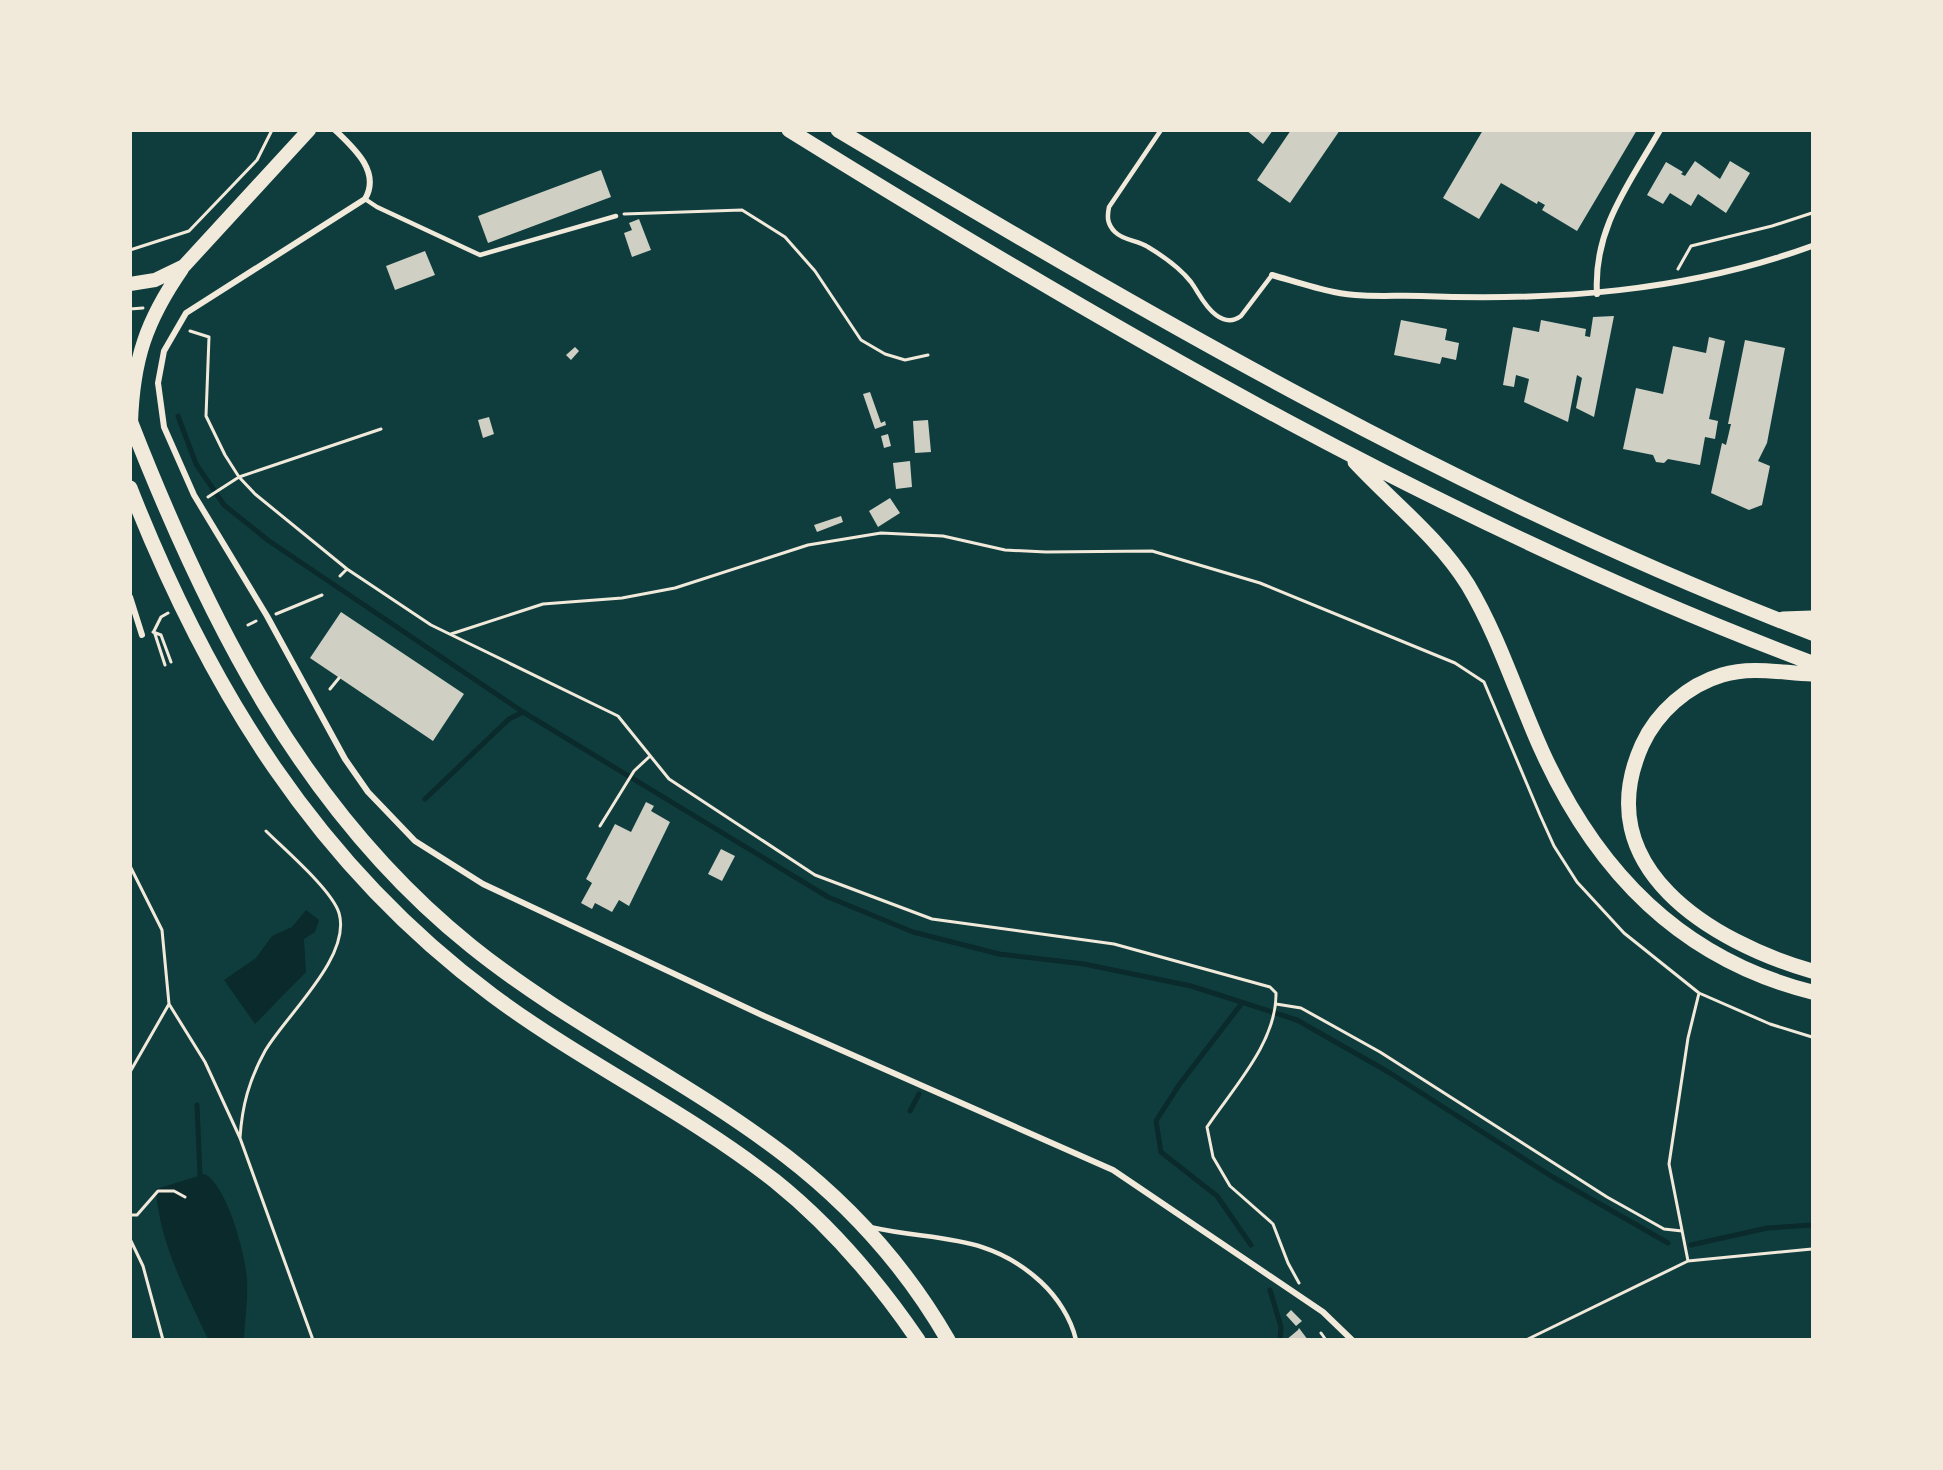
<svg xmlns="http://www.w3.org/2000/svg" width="1943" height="1470" font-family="'DM Sans',sans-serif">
<rect width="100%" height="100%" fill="#0f3d3e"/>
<!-- water -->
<path fill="#0a2a2b" d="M306,910l13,10 -4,12 -11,7 2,33 -51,52 -31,-44 32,-22 16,-22 20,-9z
M205,1174c22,12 40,79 42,105 1,19 -2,41 -3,60h-36c-22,-47 -49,-97 -52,-150z"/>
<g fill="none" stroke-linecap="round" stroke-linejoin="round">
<!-- stream -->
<path stroke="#0a2a2b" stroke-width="5" d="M178,416l18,48 28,41 45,36 254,171 305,185 85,35 86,22 85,10 107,22 106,34 93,53 161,103 117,67
M425,799l84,-80 14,-7
M1242,1003l-63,82 -23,36 5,31 56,44 34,49
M197,1105l3,70
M910,1111l9,-17
M1691,1245l76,-17 45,-3
M1270,1290l11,37 -1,13"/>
</g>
<!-- building -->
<path fill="#cfcfc3" d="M1246,130h27l-10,14z
M1291,130h49l-50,73 -33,-23z
M1483,130h154l-60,101 -35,-21 3,-5 -7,-4 -1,3 -36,-21 -22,36 -36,-21z
M1695,161l25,18 10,-18 20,12 -24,40 -28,-19 -7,12 -21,-13 -7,11 -16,-9 19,-33 17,10 -2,2 4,2z
M601,170l10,27 -123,46 -10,-27z
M639,219l12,31 -19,7 -8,-24 8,-3 -3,-7z
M425,251l10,24 -40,15 -9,-24z
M1614,316l-20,101 -18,-9 6,-30 -5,-3 -9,47 -44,-20 5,-23 -13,-4 -2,12 -11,-2 10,-58 26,5 2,-12 45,9 -1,7 5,1 3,-20z
M1401,320l46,9 -2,11 14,3 -3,17 -14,-3 -2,7 -46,-9z
M1709,337l16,4 -16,78 9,2 -3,18 -10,-2 -5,28 -32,-6 -4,4 -8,-1 -3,-7 -30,-6 13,-61 27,6 10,-48 33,7z
M1745,340l40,8 -18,95 -9,18 12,5 -8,39 -13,5 -38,-17 11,-50 4,2 5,-21h-3z
M575,347l4,4 -8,9 -5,-5z
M870,392l11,31 4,-2 1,4 -11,4 -12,-35z
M489,417l5,17 -11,4 -5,-18z
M928,420l3,32 -16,1 -2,-32z
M888,434l3,12 -7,2 -3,-12z
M910,461l2,26 -16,2 -3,-26z
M890,498l10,15 -22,14 -9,-16z
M841,516l2,6 -26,10 -3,-7z
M341,612l123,82 -31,47 -123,-83z
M646,802l8,4 -3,5 19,11 -41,84 -10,-6 -7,12 -17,-9 -3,6 -11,-6 11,-20 -6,-4 29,-55 16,8z
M721,849l14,7 -13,25 -14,-7z
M1291,1310l11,11 -6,5 -10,-11z
M1299,1328l9,12h-22l12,-10z"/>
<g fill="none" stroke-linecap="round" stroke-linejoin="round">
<!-- path -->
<path stroke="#f1e9da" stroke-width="3" d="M624,214l118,-4 43,27 30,34 46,69 24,14 20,6 23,-5
M130,250l59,-19 68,-71 15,-30
M1678,269l13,-23 81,-20 40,-13
M130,309l13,-1
M190,331l19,6 -3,79 19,39 14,22 16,17 92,75 84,56 187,91 51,63 146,96 117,44 182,25 156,43 6,6c1,49 -43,95 -69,134l6,30 17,29 43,38 15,39 11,20
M208,497l31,-20 142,-48
M340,576l7,-7
M276,614l46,-19
M248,625l8,-4
M153,632l8,3 10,27
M451,634l92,-30 79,-6 53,-10 133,-43 73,-12 62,3 62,14 41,2 106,-1 108,32 195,80 29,19 56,133 14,31 23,36 47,51 75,60
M165,665l-11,-34 7,-14 7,-4
M330,689l9,-11
M600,826l34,-55 15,-14
M266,831c18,18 66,59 73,82 13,44 -54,103 -74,138 -16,29 -23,55 -25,87l73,202
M130,866l32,64 7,74 36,58 35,76
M1276,1004l25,4 79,44 227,145 57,32 18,2
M130,1072l39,-68
M130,1215h7l21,-24h16l11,6
M130,1239l13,27 20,74
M1688,1261l-19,-97 19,-126 11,-45 71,31 42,13
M1321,1333l5,7
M1526,1340l162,-79 124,-12"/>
<!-- service -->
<path stroke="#f1e9da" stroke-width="4.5" d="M1161,130l-52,77c-2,10 -2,17 6,25 9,9 23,8 33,15 15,9 32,21 43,35 8,11 13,24 25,33 8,6 17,7 25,1l31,-41
M365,199l12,8 103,48 136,-39
M870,1227c66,15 117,5 171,55 16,15 30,36 35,58"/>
<!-- minor -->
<path stroke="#f1e9da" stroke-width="6" d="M335,130c19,18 46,42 30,69l-179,114 -22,38 -6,32 6,44 30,68 73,121 78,143 23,33 47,49 68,43 281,132 349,154 210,142 29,28
M1272,275c21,6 41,13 62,17 27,6 59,3 87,4 133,5 265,-4 391,-50
M1597,294c-4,-65 32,-110 63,-164
M130,597l12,38"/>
<!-- primary -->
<path stroke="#f1e9da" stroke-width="14" d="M130,284l25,-4 29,-14 125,-136
M131,423c2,-63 15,-102 51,-154"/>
<!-- trunk -->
<path stroke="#f1e9da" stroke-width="15" d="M789,130c327,203 662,397 1023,533
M838,130c315,188 631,372 974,503
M131,423c77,197 172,388 340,523 98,79 215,133 315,210 65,50 121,113 162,184
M1355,462c38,41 83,75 113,123 31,52 49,111 74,166 55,121 139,208 270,241
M130,488c79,201 186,376 362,507 90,67 194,116 283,186 56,45 102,99 143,159
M1783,619l29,-1
M1812,674c-30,-1 -60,-8 -90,1 -34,10 -65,37 -80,70 -55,123 70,197 170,226"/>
</g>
<!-- border -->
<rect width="1943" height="1470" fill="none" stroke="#f1e9da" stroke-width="264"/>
</svg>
